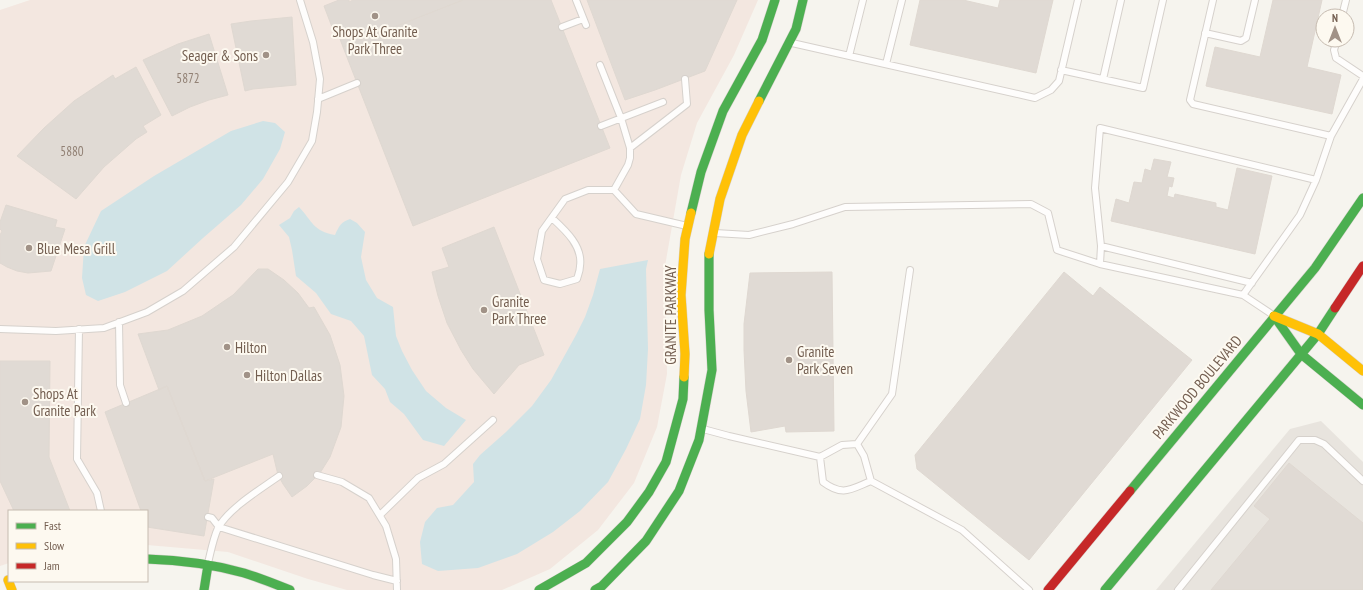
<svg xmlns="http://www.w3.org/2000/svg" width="1363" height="590" font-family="'PT Sans Narrow',sans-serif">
<rect width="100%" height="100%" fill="#f6f4ee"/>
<!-- commercial -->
<path fill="#f3e7e0" d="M30,0h728l-24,55 -37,68 -16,52 -16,91 2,108 -10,53 -23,56 -36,47 -48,39 -48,21h-155l-39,-11 -80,-27 -81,-7v-34h-138v52l-9,3v-556z"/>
<!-- industrial -->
<path fill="#e8e4de" d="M1321,421l42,41v128h-207l134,-161z"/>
<!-- water -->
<path fill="#d0e3e6" d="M263,121l12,2 10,9 -5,17 -17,30 -22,26 -38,33 -36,33 -42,21 -27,9 -12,-6 -4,-17 2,-31 17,-36 53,-35 77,-45z
M299,207c14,15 14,24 36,28 4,-9 6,-13 15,-16l7,4 8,9 -4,25 5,23 11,18 16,9 3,29 6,15 10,19 14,21 20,17 20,12 -22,26 -21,-6 -19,-26 -14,-12 -5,-13 -13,-14 -8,-39 -13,-15 -20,-7 -15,-21 -20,-17 -4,-26 -3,-13 -10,-12 11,-7 4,-7z
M648,260l-2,9 2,80 -2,36 -6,34 -14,30 -18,33 -28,29 -27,21 -36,22 -39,14 -40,3 -16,-7 -2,-22 5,-20 12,-14 16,-3 21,-23 -1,-18 7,-9 26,-23 26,-26 19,-26 25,-45 9,-18 8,-22 7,-26z"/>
<!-- building -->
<path fill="#e0dad4" stroke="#dfd8d1" d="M339,0h10v2l4,-2h110l-120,47 -8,-21 -3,1 -8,-21z
M463,0h88l59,148 -197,78 -70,-179z
M587,0h150l-32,71 -50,19 -30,10z
M920,0h43l35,8 2,-8h53l-17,73 -126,-28z
M1273,0h49l-15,67 34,8 -9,39 -126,-28 9,-39 45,10z
M292,17l4,68 -43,4 -8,2 -14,-67 20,-3z
M209,34l19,61 -19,5 -19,7 -18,9 -29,-56 35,-16z
M136,67l25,48 -18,11 4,6 -11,7 -32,28 -28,32 -59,-43 27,-28 30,-27 39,-26 2,4z
M1154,159l17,3 -4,15 7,1 -2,9 -3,-1 -2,10 7,2 1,-4 41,9v4l12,3 9,-42 35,8 -17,78 -144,-33 5,-22 13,4 5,-21 8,1 3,-14 6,2z
M6,205l51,15 -2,7 10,2 -14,42 -23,2 -11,-2 -10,-4 -7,-4v-28l2,-4 -2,-2v-7z
M494,227l50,128 -25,10 -25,29 -21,-25 -12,-19 -14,-27 -9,-27 -6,-24 17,-5 -7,-19z
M258,269h10l16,11 14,13 11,15 5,-1 16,28 10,30 4,31 -3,31 -11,30 -10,16 -13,13 -15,11 -9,-13 -5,-9 -5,-21 -68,27 -38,-95 -8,4 -21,-56 30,-4 34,-14 31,-21z
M832,272l2,159 -48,1 -1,-6 -34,6 -5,-41 -2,-41v-26l6,-51z
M1064,272l29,24 7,-9 92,73 -163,200 -112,-91 -2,-14z
M0,361h50l-1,96 21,54h-56l-14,-30z
M167,386l38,95 9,-2 -10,57 -57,-9v-16h-6l-36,-99z
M1289,463l74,60v67h-152l59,-71 -16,-13z"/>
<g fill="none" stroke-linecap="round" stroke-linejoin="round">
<defs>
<path id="lane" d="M576,0l10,25
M1213,0l-23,100 3,4 138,32 32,-57
M1342,16l4,-16
M562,27l21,-8
M1205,33l36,8 5,-3 9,-38
M1337,40l-3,10 2,8 27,18
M792,43l243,55 16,-8 8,-9 19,-81
M849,56l14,-56
M886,64l16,-64
M600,65l21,53 9,30v10l-2,7 -14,25 22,24 51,12
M1061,70l82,18 20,-88
M1103,79l18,-79
M318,99l39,-16
M601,126l62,-24
M630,148l57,-44 -2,-25
M1316,180l15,-44
M552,218c13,12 31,28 28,48 0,5 -2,9 -3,13l-17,5 -16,-4 -7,-21 5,-28 23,-32 23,-9h26
M715,233l34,2 44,-11 52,-17 186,-3 17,9 9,37 43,14 143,31 30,20
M1101,246l151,37
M1100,264l1,-18 -6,-58 5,-60 216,52 -16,35 -57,80
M119,322l1,63 6,18
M0,329l56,2 48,-3 43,-16 36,-21 51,-44 54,-65 24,-41 5,-29 3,-33 -7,-37 -13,-42
M79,329l-2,130 20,34 4,18
M703,429l26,7 91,21 22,-12 15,-1 7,12 7,25 91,49 67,60
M857,444l35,-50 18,-124
M820,457l3,25c20,15 28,7 48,-1
M317,475l25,7 27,16 17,28 10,33 1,31
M380,515l38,-37 26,-14 49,-44
M208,517l4,1 7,9 154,48 24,6
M208,563c3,-12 5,-24 10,-35 11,-20 43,-39 61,-52
M1178,590l121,-150h16l9,4 39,37"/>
<path id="fast" d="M759,101l37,-72 7,-29
M691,213l10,-41 22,-61 39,-71 13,-40
M1274,316l27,38 62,51
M1130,491l185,-223 48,-70
M147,559c33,1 65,5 97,14 16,5 31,11 46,17
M204,590l4,-25
M539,590l47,-27 41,-41 22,-30 17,-30 17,-63 1,-22
M595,590l7,-4 44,-45 33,-50 20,-51 13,-70 -3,-60v-56
M1105,590l213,-256 17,-26"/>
<path id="slow" d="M709,254l11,-55 22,-64 17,-34
M1274,316l44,18 45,37
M684,377l1,-23 -4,-59 4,-56 6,-26
M8,580l4,10"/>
<path id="jam" d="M1335,308l28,-42
M1048,590l82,-99"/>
</defs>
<!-- lane casing -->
<use href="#lane" stroke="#d6d1cc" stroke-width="8"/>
<!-- fast casing -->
<use href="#fast" stroke="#d6d1cc" stroke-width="10"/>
<!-- slow casing -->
<use href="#slow" stroke="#d6d1cc" stroke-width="10"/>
<!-- jam casing -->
<use href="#jam" stroke="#d6d1cc" stroke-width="10"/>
<!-- lane -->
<use href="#lane" stroke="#fefdfc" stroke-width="6"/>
<!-- fast -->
<use href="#fast" stroke="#4caf50" stroke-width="9"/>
<!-- slow -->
<use href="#slow" stroke="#ffc107" stroke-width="9"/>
<!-- jam -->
<use href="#jam" stroke="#c62828" stroke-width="9"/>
</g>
<!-- markers -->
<g fill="#a19287" stroke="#fdf9f0" stroke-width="1.5">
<circle cx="375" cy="16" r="4"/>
<circle cx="266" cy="55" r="4"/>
<circle cx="29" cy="248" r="4"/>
<circle cx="484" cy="310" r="4"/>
<circle cx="227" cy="347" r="4"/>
<circle cx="789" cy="360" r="4"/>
<circle cx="247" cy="375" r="4"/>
<circle cx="25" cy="402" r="4"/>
</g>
<g text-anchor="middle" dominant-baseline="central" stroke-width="4" stroke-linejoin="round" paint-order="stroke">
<!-- number labels -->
<g font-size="13" fill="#918074">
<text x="188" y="78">5872</text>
<text x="72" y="151">5880</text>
</g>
<!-- poi labels -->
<g font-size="15" fill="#735e50" stroke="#fdf9f0" text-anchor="start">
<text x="375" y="31" text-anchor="middle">Shops At Granite<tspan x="375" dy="17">Park Three</tspan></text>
<text x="258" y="55" text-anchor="end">Seager &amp; Sons</text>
<text x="37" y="248">Blue Mesa Grill</text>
<text x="492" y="301">Granite<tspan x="492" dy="17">Park Three</tspan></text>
<text x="235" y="347">Hilton</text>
<text x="797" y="351">Granite<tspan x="797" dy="17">Park Seven</tspan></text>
<text x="255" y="375">Hilton Dallas</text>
<text x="33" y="393">Shops At<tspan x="33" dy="17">Granite Park</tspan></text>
</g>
<!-- street labels -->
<g font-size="15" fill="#735e50" stroke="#fdf9f0">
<text transform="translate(670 315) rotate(-90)">GRANITE PARKWAY</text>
<text transform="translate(1197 387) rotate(-50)">PARKWOOD BOULEVARD</text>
</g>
</g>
<!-- legend -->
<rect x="8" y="510" width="140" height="72" fill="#fdf9f0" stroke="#c6bbb0"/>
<rect x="16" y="523" width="20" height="6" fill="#4caf50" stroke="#c6bbb0"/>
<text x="44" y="530" font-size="12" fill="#735e50">Fast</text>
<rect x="16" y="543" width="20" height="6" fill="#ffc107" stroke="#c6bbb0"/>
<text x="44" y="550" font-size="12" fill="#735e50">Slow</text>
<rect x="16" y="563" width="20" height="6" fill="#c62828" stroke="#c6bbb0"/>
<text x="44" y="570" font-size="12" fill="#735e50">Jam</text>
<!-- north arrow -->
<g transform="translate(1335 28)"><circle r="19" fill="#fdf9f0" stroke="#c6bbb0"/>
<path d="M0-3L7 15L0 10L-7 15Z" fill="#a19287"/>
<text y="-6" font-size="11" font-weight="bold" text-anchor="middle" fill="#735e50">N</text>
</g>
</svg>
